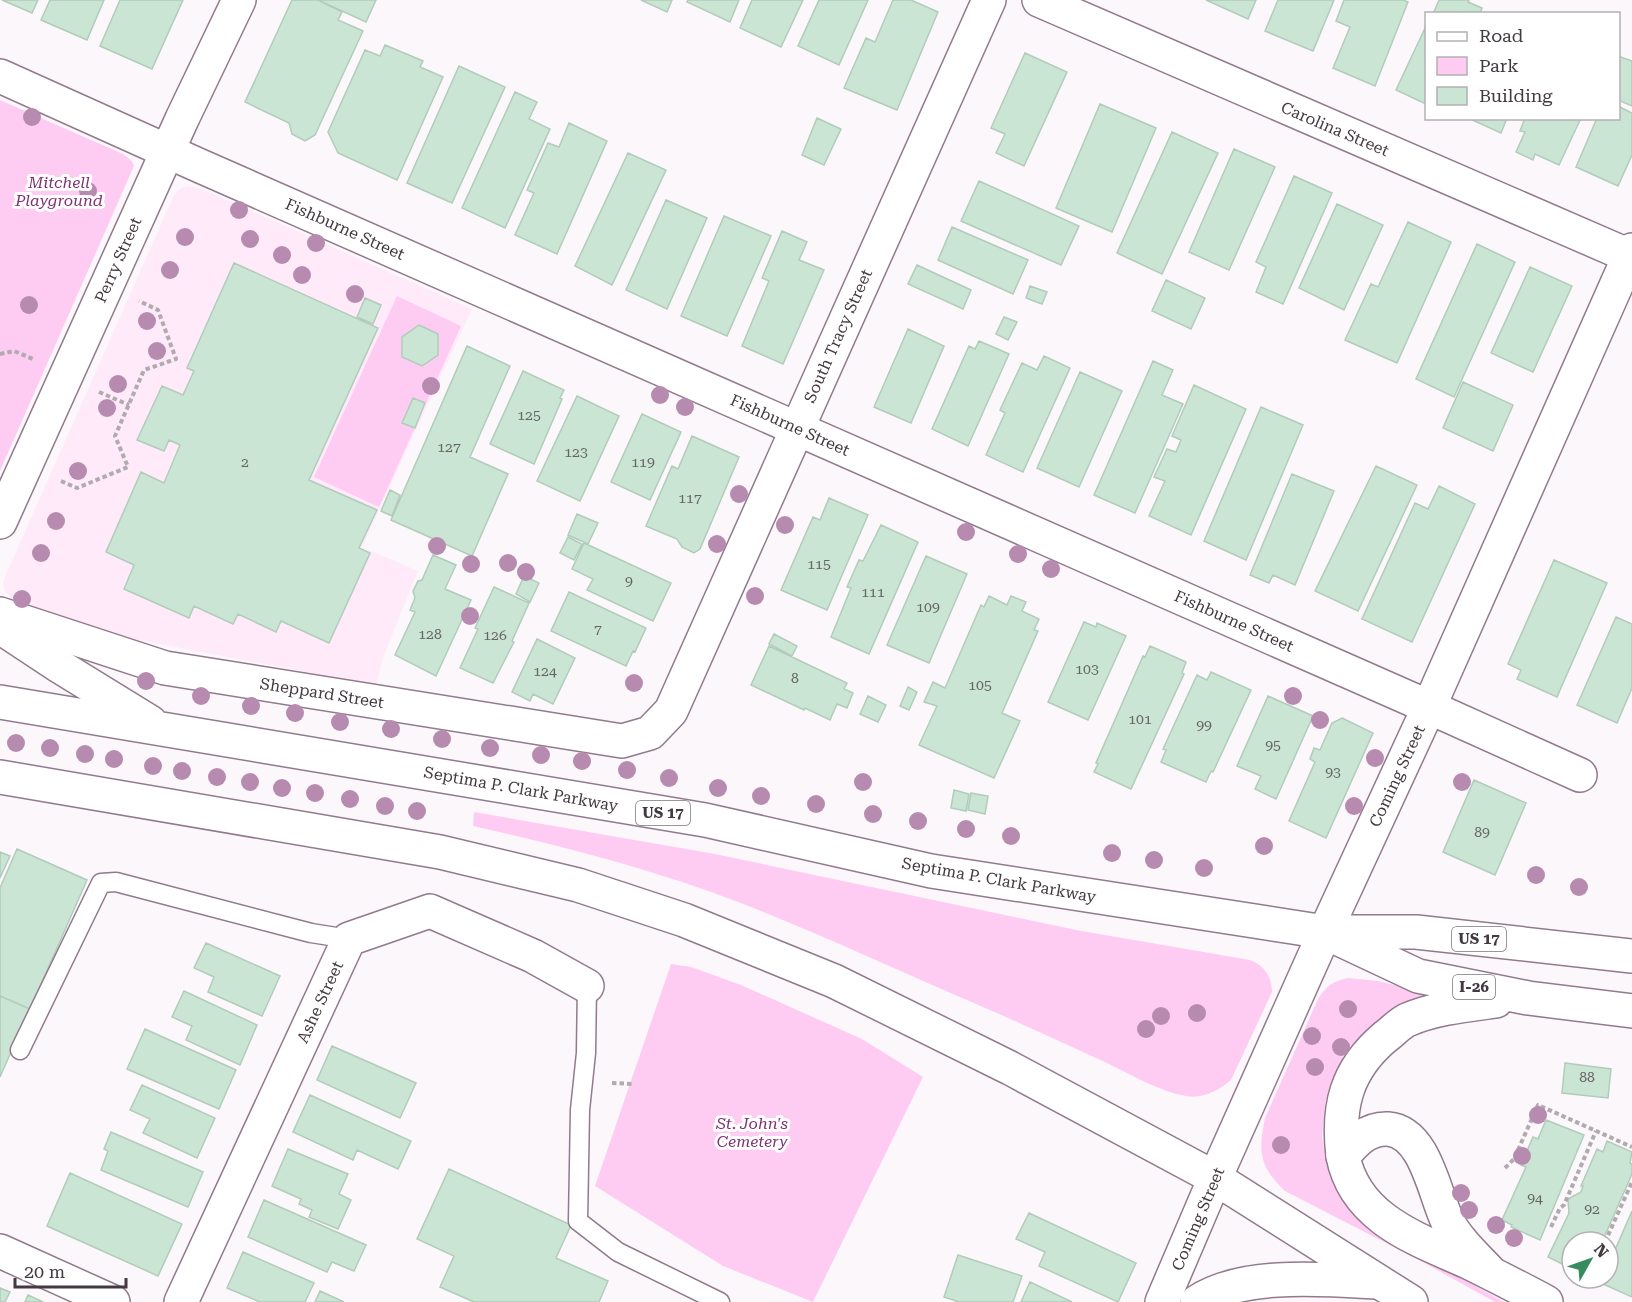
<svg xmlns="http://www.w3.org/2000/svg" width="1632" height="1302" font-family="'Roboto Serif',serif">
<rect width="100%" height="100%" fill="#fcf7fa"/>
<!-- built -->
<path fill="#feeaf9" d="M188,186l14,3 270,120 -110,238 56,24 -34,84 -8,30 -253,-48 -111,-38 -7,-8 -2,-8 2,-6 169,-382 4,-5z"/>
<!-- green -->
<path fill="#feccf3" d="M0,100l123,54 9,7 2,5 -134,305z
M397,296l64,30 -82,181 -65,-30z
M474,812l241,42 361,76 174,30c14,5 22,17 22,32l-41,88c-13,11 -28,19 -45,16 -28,-5 -54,-21 -79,-33 -41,-19 -82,-38 -124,-56 -82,-35 -162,-73 -245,-105 -86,-33 -176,-56 -265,-76z
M671,964l20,3 50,18 121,54 61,38 -110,225 -90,-36 -128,-80z
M1348,978l30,3 69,17 -57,15 -23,16 -22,23 -20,51 -3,35 6,27 12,25 27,35 137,77h-9l-74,-41 -136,-70c-26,-25 -27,-39 -20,-73l53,-119c8,-13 15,-18 30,-21z"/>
<!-- building -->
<path fill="#cae5d4" stroke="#b1ccbb" stroke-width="1.5" d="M2,0h36l-6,13z
M50,0h54l-17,40 -46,-20z
M120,0h63l-31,69 -52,-23z
M292,0h26l24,12 -4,8 25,11 -48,104 -10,6 -13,-7 -3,-11 -44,-21z
M318,0h58l-10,22z
M641,0h31l-5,12z
M688,0h51l-9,22 -43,-20z
M752,0h51l-22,47 -41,-19z
M819,0h49l-29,65 -41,-19z
M893,0h18l27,12 -41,98 -53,-22 22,-50 9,4z
M1206,0h50l-8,19z
M1278,0h56l-21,51 -48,-20z
M1344,0h59l5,2 -33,84 -42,-18 17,-41 -14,-6z
M1439,0h30l-1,2 14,6 -2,6h-47z
M1426,26v78l-30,-14z
M385,45l38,16 -3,6 23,10 -46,103 -59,-27 -10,-21 37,-82 15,6z
M1025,53l42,19 -43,94 -28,-13 9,-19 -14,-6z
M1618,56l14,5v45l-14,-6z
M459,66l46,21 -53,116 -45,-20z
M515,92l22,10 -8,17 21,10 -45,99 -43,-20z
M1100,104l56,24 -44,104 -56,-24z
M1618,106l14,7v42l-14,31 -42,-19 21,-49h21z
M817,118l24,11 -17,36 -22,-10z
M1468,118h39l-6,15z
M1525,118h56l-22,47 -24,-11 -2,6 -17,-8 9,-20 -5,-1z
M569,123l38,18 -50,113 -42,-19 19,-42 -7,-3 21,-47 11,4z
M1172,132l46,21 -56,121 -45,-21z
M1234,149l41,18 -46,103 -40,-18z
M628,153l38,17 -54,115 -37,-19z
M1294,176l38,17 -49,111 -27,-12 10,-25 -10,-5z
M979,181l100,45 -18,39 -100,-44z
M666,200l41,18 -40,91 -41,-19z
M1337,204l46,21 -39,85 -45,-22z
M724,216l47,20 -44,100 -46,-20z
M1408,222l43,20 -54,121 -52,-23 26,-56 7,3z
M952,227l76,33 -15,34 -75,-34z
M782,231l25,11 -8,18 25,10 -41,94 -41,-18 27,-65 -7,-3z
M1477,244l38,18 -61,135 -38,-18z
M234,263l144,65 -69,152 68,30 -18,38 11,5 -41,90 -48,-22 -5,11 -38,-18 -5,10 -39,-18 -5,12 -65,-29 10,-24 -28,-13 35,-80 23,11 16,-38 -11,-5 -5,11 -27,-11 25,-54 21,9 11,-24 -7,-3z
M917,265l54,25 -8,19 -55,-25z
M1530,267l42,19 -39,86 -42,-19z
M1166,280l39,18 -14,31 -39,-18z
M1030,286l17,6 -5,12 -16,-6z
M365,298l16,7 -8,19 -16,-7z
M1004,317l13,5 -9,18 -12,-6z
M419,325l19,9v21l-16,11 -20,-9v-20z
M908,329l36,17 -33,77 -37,-16z
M979,341l30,13 -41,92 -36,-17 37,-83 6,3z
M467,346l43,20 -40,91 38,17 -36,82 -81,-36z
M1044,356l26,12 -47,104 -37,-17 19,-42 -5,-3 22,-47 15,7z
M1153,361l20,9 -11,25 21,9 -48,109 -41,-18z
M523,371l41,19 -4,8 2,1 -28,65 -44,-20z
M1080,372l42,19 -43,96 -42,-19z
M1463,382l50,23 -20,46 -50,-23z
M1194,385l52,24 -55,126 -42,-19 16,-35 -11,-4 13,-28 9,3 5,-12 -9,-4z
M577,396l42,20 -39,85 -43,-20z
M413,398l12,5 -10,25 -13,-5z
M1261,407l42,18 -57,135 -42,-19z
M642,414l39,18 -31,68 -39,-18z
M692,436l47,21 -39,92 -6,4 -12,-6 -5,-8 -31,-13 26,-60 6,3z
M1376,466l41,19 -59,126 -43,-20z
M1292,474l42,17 -39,94 -22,-10 -4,8 -19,-8z
M1439,486l36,18 -63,138 -50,-23 53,-116 13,6z
M390,490l10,5 -8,21 -11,-5z
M829,498l39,17 -41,95 -46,-20 32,-73 7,3z
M577,514l21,9 -10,21 -20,-9z
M881,525l37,17 -49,112 -38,-17 20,-49 -4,-1 12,-27 4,1z
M568,537l14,7 -8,16 -14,-7z
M584,543l87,40 -18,38 -66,-31 6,-11 -21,-10z
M433,555l23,10 -11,24 26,11 -35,76 -41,-21 20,-43 -5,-2 5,-12 -2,-7 5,-10 4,-1z
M926,556l41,18 -38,89 -42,-18z
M1554,560l53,23 -50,114 -40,-18 4,-9 -13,-6z
M524,576l15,7 -9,19 -14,-8z
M494,587l35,16 -17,38 2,1 -21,41 -33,-15 18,-39 -3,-1z
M569,592l77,36 -11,24 -2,-1 -7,15 -75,-35z
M989,596l18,9 4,-9 15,6 -4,9 17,8 -5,11 4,1 -36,82 18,8 -26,57 -75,-33 18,-39 -13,-4 9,-20 12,6 36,-83 3,2z
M1616,617l16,7v64l-15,35 -40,-18z
M1084,622l12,5 1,-4 29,13 -38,84 -40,-18z
M774,634l23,12 -5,10 -23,-12z
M537,639l38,19 -22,46 -20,-10 -3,7 -18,-9z
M769,646l78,37 -3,6 9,4 -6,15 -10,-4 -7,16 -25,-12 -1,2 -53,-25z
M1150,646l36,16 -4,11 2,1 -53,115 -37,-17 4,-8 -2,-1 47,-107 2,1z
M1211,672l40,18 -38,82 -2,-1 -5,11 -45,-20 5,-12 -3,-1 34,-74 10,5z
M908,687l9,5 -8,18 -9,-4z
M868,696l18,9 -8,17 -18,-8z
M1268,696l45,20 -37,83 -21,-10 6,-13 -24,-10z
M1342,718l31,15 -47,105 -37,-17 26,-59 -5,-3 4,-11 6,2 12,-27z
M1474,780l52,23 -31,72 -52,-23z
M954,790l15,4 -3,17 -15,-3z
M971,793l17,3 -3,18 -17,-4z
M17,849l70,31 -57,129 -30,-13v-108z
M0,852l10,4 -10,22z
M206,943l74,33 -18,40 -54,-24 6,-15 -20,-9z
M184,991l73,34 -17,40 -54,-25 6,-14 -20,-9z
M0,996l30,13 -30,68z
M145,1029l91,41 -17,39 -92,-40z
M332,1046l84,37 -16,35 -83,-38z
M1565,1063l46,6 -3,29 -46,-5z
M142,1085l73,33 -18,40 -54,-25 7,-14 -20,-9z
M310,1095l101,46 -13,28 -41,-19 -4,10 -60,-28z
M1546,1120l38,15 -44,105 -29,-13 1,-2 -10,-5 24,-53 -5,-2 12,-28 5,2z
M111,1132l92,40 -15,35 -87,-37 7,-19 -4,-2z
M1607,1141l25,11 -2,11 2,1v10l-30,68h-30v27l-24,-12 21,-44 -1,-14 13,-7 2,-6h-2l16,-37 6,3z
M288,1149l60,25 -9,20 12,6 -13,29 -29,-12 3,-7 -13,-6 2,-5 -29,-13z
M449,1169l122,56 -15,33 52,23 -9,21h-125l-34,-15 14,-31 -37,-17z
M70,1173l112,51 -24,52 -111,-50z
M264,1200l102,45 -12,26 -22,-9 -5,10 -79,-35z
M1632,1211v86l-31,-14 2,-5h5v-12z
M1029,1213l107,50 -18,39 -79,-36 6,-14 -29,-13z
M243,1252l71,31 -9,19h-45l-33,-14z
M958,1255l64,21 -9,26h-54l-15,-5z
M1030,1282l42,20h-51z
M0,1288l10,4 -5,10h-5z
M320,1291l24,11h-29z
M28,1295l15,7h-18z"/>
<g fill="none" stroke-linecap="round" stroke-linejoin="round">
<defs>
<path id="lane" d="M587,986l-1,67 -6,57 -2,111 40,31 102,50
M20,1050l81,-167 15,-1 195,51 38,6"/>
<path id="street" d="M1039,0l593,257
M0,522l182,-403 57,-119
M0,614l165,54 457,73 28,-8 21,-22 318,-711
M1429,707l151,68
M0,1251l113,51
M1491,1273c-15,-16 -34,-33 -44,-53 -13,-28 -22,-88 -59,-91 -21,-1 -33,13 -45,27 12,63 74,83 125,106 26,13 52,26 78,40
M181,1302l168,-363 81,-28 103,45 54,30"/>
<path id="secondary" d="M0,76l198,89 1231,542
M1162,1302l53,-124 110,-246 104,-225 203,-457"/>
<path id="highway" d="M0,627l59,39 91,56
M0,702l705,118 226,51 394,61h91l216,24
M0,777l440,75 138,33 106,35 150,61 176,87 205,110 196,124
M1335,937l83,39 110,22 104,13
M1343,1156c-6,-49 3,-86 42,-119 7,-5 14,-13 22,-17 28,-12 59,-15 89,-19
M1197,1302c44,-30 127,-23 178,-20"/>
</defs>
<!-- lane casing -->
<use href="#lane" stroke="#917a8c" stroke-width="21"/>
<!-- street casing -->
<use href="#street" stroke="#917a8c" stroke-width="36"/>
<!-- secondary casing -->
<use href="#secondary" stroke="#917a8c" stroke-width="36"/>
<!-- highway casing -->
<use href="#highway" stroke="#917a8c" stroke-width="36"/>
<!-- path -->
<path stroke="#b1aaae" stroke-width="4" stroke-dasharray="4.5 3" stroke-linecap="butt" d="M0,354l14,-3 19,8
M99,392l30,13
M61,481l16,7 51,-21 -13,-31 29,-66 32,-11 -18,-49 -19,-9
M612,1083l22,1
M1505,1168l9,-9 24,-54 94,42
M1551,1227l9,-19 4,-3 32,-74
M1605,1242l27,-60"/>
<!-- lane -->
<use href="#lane" stroke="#fff" stroke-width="18"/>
<!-- street -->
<use href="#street" stroke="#fff" stroke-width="33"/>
<!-- secondary -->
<use href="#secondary" stroke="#fff" stroke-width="33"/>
<!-- highway -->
<use href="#highway" stroke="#fff" stroke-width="33"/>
</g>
<!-- trees -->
<g fill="#b78baf">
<circle cx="32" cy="117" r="9"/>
<circle cx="88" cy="191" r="9"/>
<circle cx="239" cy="210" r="9"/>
<circle cx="185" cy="237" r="9"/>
<circle cx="250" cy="239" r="9"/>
<circle cx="316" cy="243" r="9"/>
<circle cx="282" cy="255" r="9"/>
<circle cx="170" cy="270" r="9"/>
<circle cx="302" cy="275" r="9"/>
<circle cx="355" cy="294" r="9"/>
<circle cx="29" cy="305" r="9"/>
<circle cx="147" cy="321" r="9"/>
<circle cx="157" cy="351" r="9"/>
<circle cx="118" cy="384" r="9"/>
<circle cx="431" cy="386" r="9"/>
<circle cx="660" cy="395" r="9"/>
<circle cx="685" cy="407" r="9"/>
<circle cx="107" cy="408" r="9"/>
<circle cx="78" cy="471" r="9"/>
<circle cx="739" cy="494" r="9"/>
<circle cx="56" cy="521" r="9"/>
<circle cx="785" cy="525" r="9"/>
<circle cx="966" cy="532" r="9"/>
<circle cx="717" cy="544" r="9"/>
<circle cx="437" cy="546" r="9"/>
<circle cx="41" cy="553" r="9"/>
<circle cx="1018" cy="554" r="9"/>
<circle cx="508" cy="563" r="9"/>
<circle cx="471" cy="564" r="9"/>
<circle cx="1051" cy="569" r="9"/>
<circle cx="526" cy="572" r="9"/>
<circle cx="755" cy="596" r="9"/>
<circle cx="22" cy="599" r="9"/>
<circle cx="470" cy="616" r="9"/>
<circle cx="146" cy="681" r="9"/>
<circle cx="634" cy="683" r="9"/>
<circle cx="201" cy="696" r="9"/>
<circle cx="1293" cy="696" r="9"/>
<circle cx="251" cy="706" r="9"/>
<circle cx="295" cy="713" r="9"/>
<circle cx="1320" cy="720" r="9"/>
<circle cx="340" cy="722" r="9"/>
<circle cx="391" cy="729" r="9"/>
<circle cx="442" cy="739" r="9"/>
<circle cx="16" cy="743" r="9"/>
<circle cx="50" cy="748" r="9"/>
<circle cx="490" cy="748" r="9"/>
<circle cx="85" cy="754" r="9"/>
<circle cx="541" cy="755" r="9"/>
<circle cx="1375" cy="758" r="9"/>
<circle cx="114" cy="759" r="9"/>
<circle cx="582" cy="761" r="9"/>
<circle cx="153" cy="766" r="9"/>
<circle cx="627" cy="770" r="9"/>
<circle cx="182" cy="771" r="9"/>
<circle cx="217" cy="777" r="9"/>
<circle cx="669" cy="778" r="9"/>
<circle cx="250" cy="782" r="9"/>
<circle cx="863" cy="782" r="9"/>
<circle cx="1462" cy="782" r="9"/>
<circle cx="282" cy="788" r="9"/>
<circle cx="718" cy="788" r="9"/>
<circle cx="315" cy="793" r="9"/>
<circle cx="761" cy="796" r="9"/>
<circle cx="350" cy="799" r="9"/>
<circle cx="816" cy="804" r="9"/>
<circle cx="385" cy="806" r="9"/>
<circle cx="1354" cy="806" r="9"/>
<circle cx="417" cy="811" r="9"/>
<circle cx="873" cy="814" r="9"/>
<circle cx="918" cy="821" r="9"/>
<circle cx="966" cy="829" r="9"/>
<circle cx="1011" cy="836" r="9"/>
<circle cx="1264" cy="846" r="9"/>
<circle cx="1112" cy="853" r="9"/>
<circle cx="1154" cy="860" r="9"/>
<circle cx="1204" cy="868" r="9"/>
<circle cx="1536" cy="875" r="9"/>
<circle cx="1579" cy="887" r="9"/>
<circle cx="1348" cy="1009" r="9"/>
<circle cx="1197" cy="1013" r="9"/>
<circle cx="1161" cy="1016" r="9"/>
<circle cx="1146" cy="1029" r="9"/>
<circle cx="1312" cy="1036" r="9"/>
<circle cx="1341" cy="1047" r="9"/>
<circle cx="1315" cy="1067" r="9"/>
<circle cx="1538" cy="1115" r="9"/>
<circle cx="1281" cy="1145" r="9"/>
<circle cx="1522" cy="1156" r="9"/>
<circle cx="1461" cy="1193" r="9"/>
<circle cx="1469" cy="1210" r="9"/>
<circle cx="1496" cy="1225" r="9"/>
<circle cx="1514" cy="1238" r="9"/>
</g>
<g text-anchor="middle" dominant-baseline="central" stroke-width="6" stroke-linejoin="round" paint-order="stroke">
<!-- number labels -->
<g font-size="14" fill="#656465">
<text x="529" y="415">125</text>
<text x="449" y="447">127</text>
<text x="576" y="452">123</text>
<text x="245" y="462">2</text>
<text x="643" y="462">119</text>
<text x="690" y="498">117</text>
<text x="819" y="564">115</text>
<text x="629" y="581">9</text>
<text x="873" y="592">111</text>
<text x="928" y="607">109</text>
<text x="598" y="629">7</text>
<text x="430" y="634">128</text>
<text x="495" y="635">126</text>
<text x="1087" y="669">103</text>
<text x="545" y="671">124</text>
<text x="795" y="678">8</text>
<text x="980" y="685">105</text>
<text x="1140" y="719">101</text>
<text x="1204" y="725">99</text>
<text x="1273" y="745">95</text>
<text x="1333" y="772">93</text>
<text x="1482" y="832">89</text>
<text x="1587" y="1077">88</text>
<text x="1535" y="1198">94</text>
<text x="1592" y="1209">92</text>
</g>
<!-- shield labels -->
<g fill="#fff" stroke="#7b7479" stroke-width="1.5">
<rect x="636" y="801" width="54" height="24" rx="4.5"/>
<rect x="1452" y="927" width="54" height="24" rx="4.5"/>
<rect x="1453" y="975" width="42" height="24" rx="4.5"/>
</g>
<g font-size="15" font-weight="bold" fill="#433940">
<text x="663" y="813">US 17</text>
<text x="1479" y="939">US 17</text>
<text x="1474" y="987">I-26</text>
</g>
<!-- street labels -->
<g font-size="16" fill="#433940" stroke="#fff">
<text transform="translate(1335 129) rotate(23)">Carolina Street</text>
<text transform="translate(345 229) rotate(24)">Fishburne Street</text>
<text transform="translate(118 260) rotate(-66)">Perry Street</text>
<text transform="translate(838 336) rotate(-66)">South Tracy Street</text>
<text transform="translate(790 425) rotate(24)">Fishburne Street</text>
<text transform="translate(1234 621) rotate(24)">Fishburne Street</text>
<text transform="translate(322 693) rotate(9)">Sheppard Street</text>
<text transform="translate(1397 776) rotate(-65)">Coming Street</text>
<text transform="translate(521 789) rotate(10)">Septima P. Clark Parkway</text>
<text transform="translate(999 880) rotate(10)">Septima P. Clark Parkway</text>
<text transform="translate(320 1002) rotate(-65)">Ashe Street</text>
<text transform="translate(1198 1219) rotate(-67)">Coming Street</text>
</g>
<!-- park labels -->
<g font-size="16" font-style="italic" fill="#7e3271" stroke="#fff">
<text x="59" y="182">Mitchell<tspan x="59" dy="18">Playground</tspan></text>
<text x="752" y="1123">St. John's<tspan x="752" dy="18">Cemetery</tspan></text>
</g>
</g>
<!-- legend -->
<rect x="1425" y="12" width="195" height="108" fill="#ffffff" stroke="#b4b0b3" stroke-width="1.5"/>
<rect x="1437" y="32" width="30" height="9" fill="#ffffff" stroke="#b4b0b3" stroke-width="1.5"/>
<text x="1479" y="42" font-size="18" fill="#433940">Road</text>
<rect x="1437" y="57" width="30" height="18" fill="#feccf3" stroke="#b4b0b3" stroke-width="1.5"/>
<text x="1479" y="72" font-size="18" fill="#433940">Park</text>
<rect x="1437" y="87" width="30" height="18" fill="#cae5d4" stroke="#b4b0b3" stroke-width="1.5"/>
<text x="1479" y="102" font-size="18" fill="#433940">Building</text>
<!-- north arrow -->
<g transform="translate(1590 1260) rotate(50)"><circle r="28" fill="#ffffff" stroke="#b4b0b3" stroke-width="1.5"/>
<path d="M0-4.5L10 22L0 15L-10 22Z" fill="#378c5f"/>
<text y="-9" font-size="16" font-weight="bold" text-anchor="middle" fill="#433940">N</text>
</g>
<!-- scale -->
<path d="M15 1278v9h111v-9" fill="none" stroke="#433940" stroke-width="3"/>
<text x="24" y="1278" font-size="18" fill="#433940" stroke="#ffffff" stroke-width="4.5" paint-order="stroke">20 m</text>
</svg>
